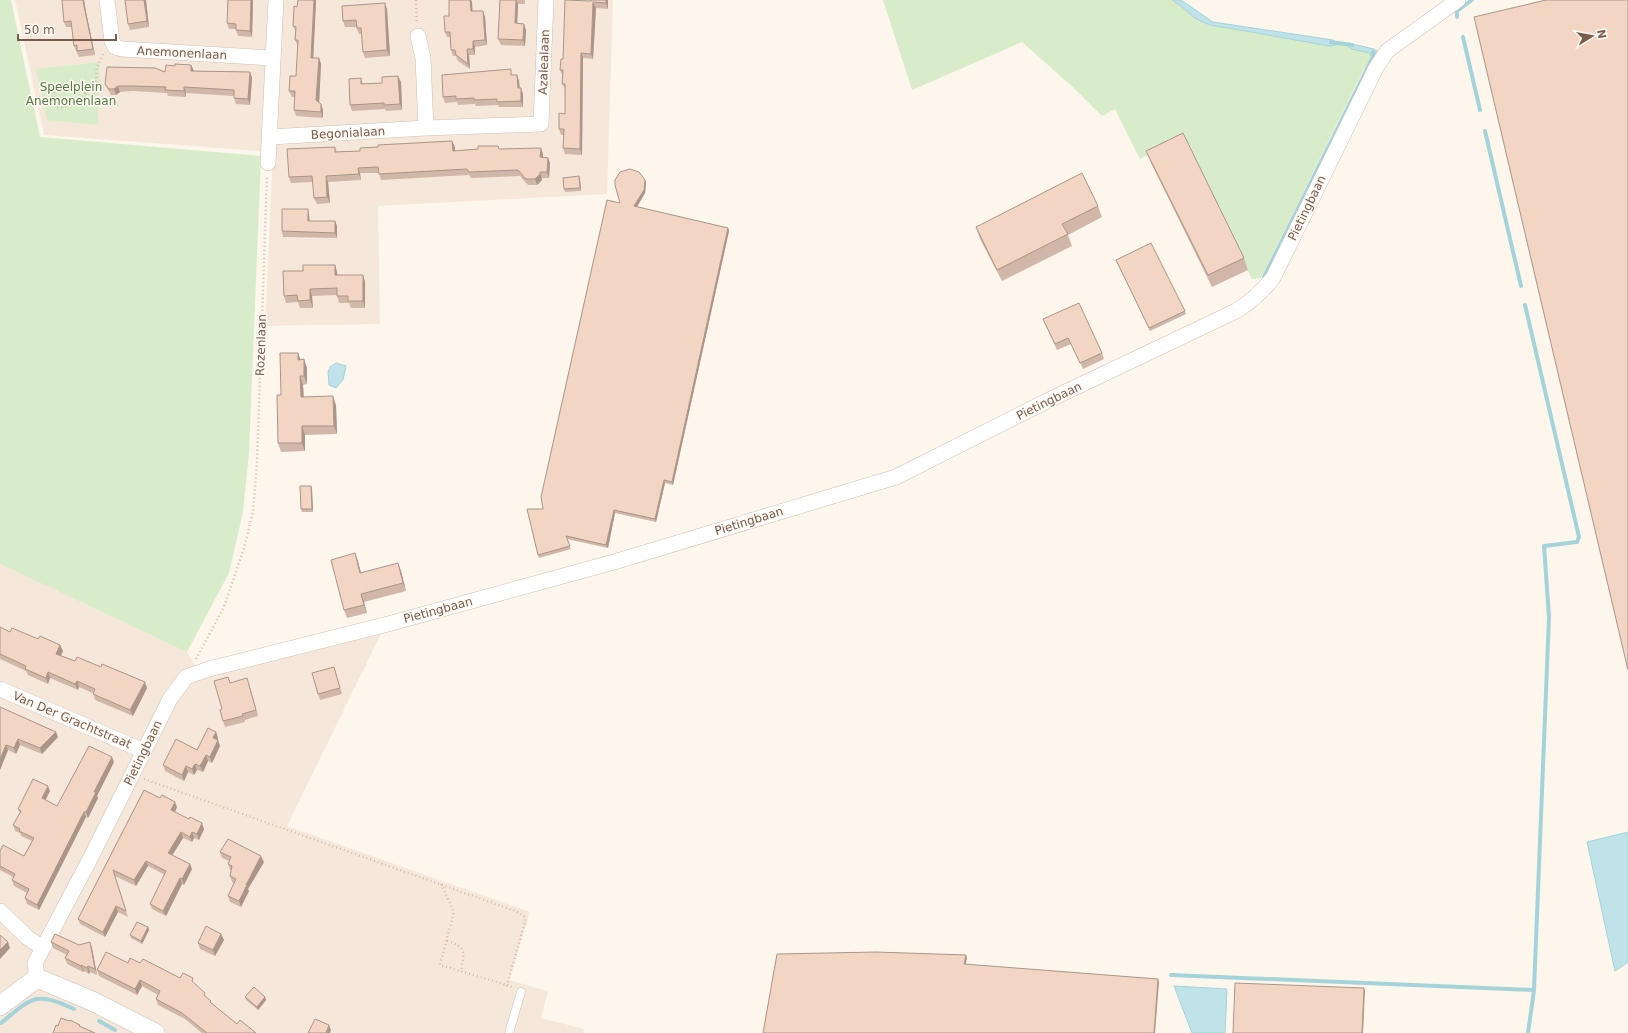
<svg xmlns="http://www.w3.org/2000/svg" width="1628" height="1033" font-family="'DejaVu Sans',sans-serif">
<rect width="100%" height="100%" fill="#fdf6ec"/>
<!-- residential -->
<path fill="#f5e8da" d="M15,0h598l-6,194 -229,12 2,118 -115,2 8,-174 -229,-17z
M0,564l187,88 16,26 178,-44 -94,192 243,86 -21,68 39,11 -7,27 43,11 -1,4h-583z"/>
<!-- green -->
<path fill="#d8ecc9" d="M0,0h11l29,137 221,19 -12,297 -6,59 -14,61 -42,79 -187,-88z
M883,0h289l43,23 164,27 -16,21 -102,207 -9,1 -69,-142 -43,22 -25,-50 -13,7 -26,-26 -54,-48 -110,48z
M100,62l-2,63 -51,-5 -11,-51z"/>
<!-- water -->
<path fill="#bfe3e8" stroke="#a5d3da" d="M1172,0h9l32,22 120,18 3,5 -7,1 -100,-18c-12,-1 -23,-3 -34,-10 -8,-6 -14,-13 -23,-18z
M1348,43l26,6 4,5 -2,2h-5l-1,-3 -19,-4 -3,-3z
M336,363l10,3 -3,14 -7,8 -7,-3 -1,-13 2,-5z
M1628,832v130l-13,9 -28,-129z
M1174,986l53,3 -2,44h-33z"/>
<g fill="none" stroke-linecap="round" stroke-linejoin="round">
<!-- stream -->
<path stroke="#a5d3da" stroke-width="4" d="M1457,17v-6l15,-11
M1463,37l17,73
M1331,42l21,3
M1485,131l36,155
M1264,277l110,-222 -1,-3
M1525,305l54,232 -2,5 -33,4 5,71 -15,373 -6,43
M1171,975l363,15
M99,1021l16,9
M1,1023c32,-26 34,-32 73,-14"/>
<defs>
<path id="service" d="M509,1033l12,-41"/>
<path id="minor" d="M107,0l5,41 3,6 7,2 151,9
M418,36l5,22 3,70
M270,137l156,-9 115,-4 5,-124
M268,163l8,-163
M0,689l144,62
M0,911l28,27 15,10
M37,978l-2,-15 55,-104 80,-160 16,-22 23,-8 179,-45 226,-62 282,-85 155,-78 185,-88c15,-9 26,-19 37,-33l103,-210 11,-17 71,-51"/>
<path id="tertiary" d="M0,1006l37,-28 55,23 63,32"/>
</defs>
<!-- service casing -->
<use href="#service" stroke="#d1beb0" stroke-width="9"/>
<!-- minor casing -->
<use href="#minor" stroke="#d1beb0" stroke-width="16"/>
<!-- tertiary casing -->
<use href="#tertiary" stroke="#d1beb0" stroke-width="20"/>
<!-- path -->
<path stroke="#d9b8a5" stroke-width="2.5" stroke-dasharray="1 3" stroke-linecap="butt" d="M416,0l1,24
M85,93c-4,-2 -9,-6 -14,-7 -18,-6 -20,9 -14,21 12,4 35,-15 39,-27 1,-4 0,-9 1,-13 2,-5 5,-10 7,-14
M196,659l28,-52 20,-59 9,-36 4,-50 10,-286
M144,779l374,133 7,5v5l-18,63 7,3
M441,884l13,28 -14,53 67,20
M447,941c20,6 17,12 14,30"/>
<!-- service -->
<use href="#service" stroke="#fff" stroke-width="8"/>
<!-- minor -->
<use href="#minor" stroke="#fff" stroke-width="15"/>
<!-- tertiary -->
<use href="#tertiary" stroke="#fff" stroke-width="19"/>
</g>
<!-- wall -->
<path fill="#d1b7a8" d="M62,0h22l2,12 9,43 -16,2 -5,-11 -2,-19h-6l-2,-5z
M125,0h21l3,27 -19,3 -2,-6z
M228,0h27h-2l-1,37 -14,-1 -2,-7h-7l-2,-6z
M449,0h22l1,11h11l2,6 2,28 -12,2v8h-6l1,14 -12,-8 -2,-5h-3l-2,-6 -1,-13h-3l-2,-5 4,-16z
M500,0h25v4h-7l-1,19 9,7 -1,16 -24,-1 -3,-6z
M591,0h17v9l-12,-1 -3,51 -10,-1 -1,97 -17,-1 -2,-6 1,-13h-3l-2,-6 6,-15v-25l-3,-5 1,-8 -3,-6 3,-11z
M316,1l-3,57h6l2,6 -2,38 2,2 2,6v8l-27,-2 -2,-6 1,-13h-3l-3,-6 7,-15 2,-30 -3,-6 1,-8 -3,-6 4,-19z
M387,9l3,47 -25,2 -2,-6 -1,-18h-3l-3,-7h-11l-2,-6z
M191,65l3,6 56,1 2,6 -2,27 -14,-1 -2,-6v-2l-48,-3v4l-18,-1 -1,-3 -34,-2 -13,1 -4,3h-5l-3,-5 -3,-6 60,-12 10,-6z
M513,75h4l2,6 1,7 3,6v13h-24l-1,-2 -22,1 -1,-2 -17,1 -1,-3 -12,1 -2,-6z
M361,78l2,6 38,-2 1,28 -16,1 -1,-2 -33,2 -2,-6z
M452,141l3,6v4l23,-2 20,-3 1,3 44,5v3l5,1 2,5 -1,15h-7v2l-5,5h-9l-8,-9 -49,2 -2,-3 -88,5 -2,-7h-19l1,7 -33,2 2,21 -13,1 -3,-6 -1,-16 -22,1 -2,-6 46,-30 2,5 23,-1 18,-4z
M1146,151l98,107 4,12 -36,17 -61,-124z
M579,176l1,3 1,12 -16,1 -1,-3z
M645,180l1,3 -1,10 -8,14 91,21 1,3 -56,254 -8,-2 -9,39 -41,-9 -7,35 -41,-9 4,10 -32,9 -1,-3 5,-46 77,-306z
M1098,206l4,11 -34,18 4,11 -70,35 -22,-42 -4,-12z
M308,209l2,12h25l2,5v12l-54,-1 -1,-6z
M1116,260l69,51 1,3 -36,17z
M335,265l2,7v3h26l2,7v26h-14l-2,-5h-10l-2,-8 -25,1 1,12h-13l-2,-6 -12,1 -2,-7 19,-25z
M1043,319l59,34 2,6 -21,10 -12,-25 -14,6z
M300,360l7,8v16l-4,1 1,12 32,8 1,29 -32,1v16l-24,1 -3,-9 3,-48z
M311,486l1,3 1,23h-11l-1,-3z
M355,553l6,20 40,-2 5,20 -42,11 3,11 -20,5 -3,-8z
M0,627l10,5 50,13 3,6 -3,4 87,33 -14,28 -38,-16 -2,-7 -14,-6 -1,3 -28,-12 -2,6 -20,-9 -2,-4 -26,-12z
M334,667l8,27 -22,6 -2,-6z
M230,683l19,1 9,32 -13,4v2l-20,5 -2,-6 -1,-12z
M0,707l56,25 2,5 -16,17 -22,-9 -4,9 -8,-4 -8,20z
M216,732l2,6v2l2,6 -8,17 -4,-2 -5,11 -6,-2 -3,5 -6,-3 -4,9 -19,-10 -2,-6 34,-15z
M114,762l-17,34 1,2 -10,20 -2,-1 -47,93 -12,-6 -2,-6 2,-5 -13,-7 -2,-6 1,-3 -13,-7v-19l24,5 8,-15 -11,-5 -1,-3 -5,-2 -2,-6 7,-12 -2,-4 32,-18 -5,9 12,6z
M144,790l33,17 -2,5 29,17 -5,11 -5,-2 -2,4 -9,-4 -11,17 18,9 2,5 -8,16 -2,-1 -16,32 -14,-7 -2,-5 15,-29 -17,-9 -12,20 -21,-10 13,41 -10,-5 -13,25 -25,-13 -2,-5z
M220,852l44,10 -16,27 1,2 -8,16 -11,-5 -2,-6 6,-13 -2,-1 -2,-6 1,-6h-1l-2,-6 1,-3 -7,-3z
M148,927l1,3 -7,14 -11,-6 -1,-3z
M221,934l3,6 -9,16 -15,-7 -2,-6z
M51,942l28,3 13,3 5,27 -7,-3 -1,2 -5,-3 -1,1 -16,-8 -2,-6 2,-3 -14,-7z
M128,963h12l55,21 17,20 25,20 19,9h-54l-17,-14 -27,-14 -2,-6 2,-4 -16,-9 -5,9 -38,-19 -2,-6z
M245,997h20l1,3 -8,10 -12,-10z"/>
<!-- shaded-wall -->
<path fill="#aa9588" d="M83,0h1l2,12 9,43 -2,-6 -9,-43z
M144,0h2l3,27 -2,-6z
M251,0h2l-1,37 -2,-6z
M314,0h2v1l-3,63 -2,-6z
M470,0h1l1,2 1,15 -2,-6z
M516,0l2,4 -1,25 -2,-6z
M606,0h2v9l-2,-6z
M593,2l3,6 -3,51 -2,-5z
M385,3l2,6 3,47 -3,-6z
M483,11l2,6 2,28 -2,-5z
M524,24l2,6 -1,16 -2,-6z
M473,41l2,6v8l-2,-6z
M467,49l2,6 1,14 -2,-5z
M581,53l2,5 -1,97 -2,-6z
M319,58l2,6 -2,42 -3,-6z
M191,65l3,6h-3z
M250,72l2,6 -2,27 -2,-6z
M517,75l2,6 1,13 -2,-6z
M398,76l3,6 1,28 -2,-6z
M118,86l2,6 -4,3 -2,-6z
M184,87l2,6v4l-2,-6z
M521,88l2,6v13l-2,-6z
M321,104l2,6v8l-2,-6z
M452,141l3,6v10l-2,-6z
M541,148l2,6 -1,9 -2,-6z
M548,158l2,5 -1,15 -2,-6z
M358,168l2,5 1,7 -2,-6z
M540,172l2,8 -5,5 -2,-6z
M326,176l2,6 2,21 -3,-6z
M579,176l1,3 1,12 -1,-3z
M645,180l1,3 -1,10 -10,17 -1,-4z
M308,209l1,6 1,11 -2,-5z
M335,221l2,5v12l-2,-5z
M728,228l1,3 -56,254 -1,-3z
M335,265l2,7 1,10 -3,-7z
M363,275l2,7v26l-2,-7z
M310,289l2,7 1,12 -3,-8z
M298,353l3,8 -3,-1z
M304,359l3,9v16l-3,-8z
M300,376l3,9 1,20 -3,-8z
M333,396l3,9 1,29 -3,-8z
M302,426l3,9v16l-3,-8z
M664,480l1,3 -9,39 -1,-3z
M311,486l1,3 1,23 -1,-3z
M614,510l1,3 -7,35 -2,-3z
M355,553l3,8 5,20 -3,-8z
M398,563l3,8 5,20 -3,-8z
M361,594l3,8 3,11 -3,-8z
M60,645l3,6 -4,9 -3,-6z
M48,672l2,6 -2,6 -2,-6z
M247,678l2,6 9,32 -2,-6z
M77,681l2,6 -1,3 -3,-6z
M145,682l2,6 -14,28 -3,-6z
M56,732l2,5 -16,17 -2,-6z
M216,732l2,6 -2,6 -3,-6z
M18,739l2,6 -4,9 -2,-6z
M218,740l2,6 -8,17 -2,-6z
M6,745l2,5 -8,20v-11z
M206,755l2,6 -5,11 -3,-6z
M112,757l2,5 -17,34 1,2 -10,20 -2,-6 8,-20z
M195,764l2,6 -3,5 -2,-6z
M186,766l2,6 -4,9 -2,-6z
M48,786l2,5 -6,12 -2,-5z
M175,802l2,5 -4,9 -2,-6z
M84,812l2,5 -47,93 -2,-5z
M202,823l2,6 -5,11 -2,-6z
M181,832l2,6 -13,21 -2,-6z
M192,832l2,6 -2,4 -2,-5z
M261,856l3,6 -16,27 1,2 -8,16 -2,-6 7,-16z
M146,861l2,5 -12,20 -2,-6z
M190,864l2,5 -8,16 -2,-6z
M180,878l2,6 -16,32 -3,-5z
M116,906l2,6 -13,25 -2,-5z
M148,927l1,3 -7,14 -1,-3z
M221,934l3,6 -9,16 -2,-6z
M8,942l2,6 -10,11v-9z
M90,942l2,6 5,27 -2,-6z
M966,955l1,3 -2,9 -1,-3z
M81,965l3,6 -1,1 -2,-6z
M88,966l2,6 -1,2 -2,-6z
M1158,979l1,3 -4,51h-1z
M140,980l2,6 -5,9 -2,-6z
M1364,988l1,3 -2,42h-1z
M265,997l1,3 -8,10 -1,-3z
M329,1025l2,5 -1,3h-4z"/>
<!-- building -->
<path fill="#f3d5c3" stroke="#aa9588" d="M62,0h21l1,6 9,43 -16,2v-6l-3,1 -3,-25 -7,1z
M125,0h19l3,21 -19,3z
M228,0h23l-1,31 -14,-1v-6l-9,-1z
M298,0h16l-3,58h8l-3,42 5,4v8l-27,-2 1,-19h-6l1,-15h6l2,-36h-3l1,-13 -3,-1 1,-20 3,1z
M449,0h21l1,11h12l2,29 -12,1v8h-6l1,15 -12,-9 -1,-5h-4l-1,-18h-5l-1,-16h5z
M500,0h16l-1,23 9,1 -1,16 -25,-1z
M565,0l26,1v-1h15v3l-13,-1 -2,52 -10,-1 -1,96 -17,-1 1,-19h-5v-16l6,1v-30h-3l1,-14h-3l1,-11h2z
M1546,0h82v670l-154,-653z
M385,3l2,47 -24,2 -2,-24h-4l-1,-8 -13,1 -1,-15z
M175,64l16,1v6l59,1 -2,27 -14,-1v-8l-50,-3v4l-19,-1 1,-3 -35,-1h-13l-4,3h-5l-4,-5 2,-17 48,1 10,4 1,-7 9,1z
M511,69v6h6l1,13h3v13l-24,1v-3l-23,1v-2l-18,1v-3l-13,1 -1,-22z
M398,76l2,28 -16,1v-2l-34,2 -1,-26 12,-1v6l21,-1v-6z
M1183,133l61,125 -36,17 -62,-124z
M452,141l1,10 25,-2v-3h20l1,3 42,-1 -1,9 8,1 -1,14h-7v2l-5,5h-9l-8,-9 -49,2 -2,-3 -88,5 -1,-7 -20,1 1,6 -33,2 1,21 -13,1 -2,-22 -23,1 -2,-28 48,-2v5l25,-1v-3l18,-1v-2z
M630,169l9,3 6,8 -1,10 -10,16 94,22 -56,254 -8,-2 -9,39 -41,-9 -8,35 -40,-9 4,10 -32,9 -11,-46h16l-2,-12 66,-297 13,3 -5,-18v-5l5,-8z
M1082,173l16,33 -36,18 6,10 -71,36 -21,-43z
M579,176l1,12 -16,1 -1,-11z
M282,209h26v12h27v12l-53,-2z
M1151,243l34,68 -36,17 -33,-68z
M303,265h32v10h28v26h-15v-5h-11v-8l-27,1v11l-12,1 -1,-6 -13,1 -1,-25h20z
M1079,303l23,50 -22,10 -12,-25 -13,6 -12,-25z
M280,353h18v7l6,-1v17h-4l1,21 32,-1 1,30h-32v17h-24l-1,-48h4z
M300,486h11l1,23h-11z
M355,553l5,20 38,-10 5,20 -42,11 3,11 -20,5 -13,-50z
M0,627l10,5 2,-4 26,11 2,-3 20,9 -4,9 19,7 2,-4 24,10 1,-3 43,18 -15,28 -37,-16 2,-5 -18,-8 -2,3 -27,-12 -2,6 -21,-9 1,-3 -26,-12z
M334,667l6,21 -22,6 -6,-21z
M228,677l2,6 17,-5 9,32 -14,4 1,2 -20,5 -3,-11 2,-1 -8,-28z
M0,707l56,25 -16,16 -22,-9 -4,9 -8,-3 -6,14z
M208,728l8,4 -3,6 5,2 -8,17 -4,-2 -6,11 -5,-2 -3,5 -6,-3 -4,9 -19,-10 13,-26 21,11z
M89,746l23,11 -18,35h2l-10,20h-2l-47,93 -12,-7 4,-9 -17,-9 3,-6 -15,-8v-15l3,-6 21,11 10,-18 -15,-7 1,-2 -7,-4 8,-14 -3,-2 15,-30 15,7 -6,12 15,8z
M144,790l16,8 2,-3 13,7 -4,8 18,9 1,-2 12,6 -5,11 -5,-2 -2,5 -9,-5 -13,21 22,11 -8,15 -2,-1 -17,33 -13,-7 16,-33 -20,-10 -12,19 -21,-10 13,41 -10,-5 -13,26 -25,-13z
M228,839l33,17 -15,29h1l-8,16 -11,-5 8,-17 -6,-3 2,-10 -4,-2 3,-7 -11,-5z
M137,922l11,5 -7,14 -11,-6z
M206,926l15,8 -8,16 -15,-7z
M55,934l24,11 11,-3 5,27 -7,-3 -1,2 -6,-3v1l-16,-8 4,-7 -18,-9z
M0,935l8,7 -8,8z
M106,952l22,11 2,-5 10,5 3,-4 37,19 3,-5 10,5 -1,3 13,12 -1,2 7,6 -1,1 27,22 3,-4 16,13h-49l-25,-20 -26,-14 4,-8 -20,-11 -5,9 -38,-19z
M876,952l90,3 -2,9 194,15 -4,54h-391l14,-79z
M1235,983l129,5 -2,45h-129z
M254,987l11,10 -8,10 -12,-10z
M61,1018l8,3 1,-1 10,5 -1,1 16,7h-42l3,-8 2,1z
M315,1019l14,6 -3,8h-18z"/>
<g text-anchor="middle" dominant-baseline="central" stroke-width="3" stroke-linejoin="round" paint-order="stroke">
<!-- street labels -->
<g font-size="12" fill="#7a5c4d" stroke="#fffaf3">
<text transform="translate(182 53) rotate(3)">Anemonenlaan</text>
<text transform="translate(544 62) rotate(-88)">Azalealaan</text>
<text transform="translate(348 133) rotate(-3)">Begonialaan</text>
<text transform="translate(1307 208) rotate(-64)">Pietingbaan</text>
<text transform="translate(261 345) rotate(-88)">Rozenlaan</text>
<text transform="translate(1049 401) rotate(-26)">Pietingbaan</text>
<text transform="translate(749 521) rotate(-17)">Pietingbaan</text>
<text transform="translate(438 610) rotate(-15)">Pietingbaan</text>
<text transform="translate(72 720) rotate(23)">Van Der Grachtstraat</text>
<text transform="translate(143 753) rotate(-64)">Pietingbaan</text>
</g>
<!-- park labels -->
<g font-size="12" fill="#537a41" stroke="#fffaf3">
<text x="71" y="87">Speelplein<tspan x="71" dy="14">Anemonenlaan</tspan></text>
</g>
</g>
<!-- north arrow -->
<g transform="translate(1592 36) rotate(79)" stroke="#fffaf3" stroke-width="3" paint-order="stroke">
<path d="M0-3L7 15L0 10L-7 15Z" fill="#7a5c4d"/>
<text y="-6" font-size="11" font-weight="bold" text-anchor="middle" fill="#7a5c4d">N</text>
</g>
<!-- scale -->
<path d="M18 34v6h98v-6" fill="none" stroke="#7a5c4d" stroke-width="2"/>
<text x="24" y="34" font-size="12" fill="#7a5c4d" stroke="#fffaf3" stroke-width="3" paint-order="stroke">50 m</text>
</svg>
